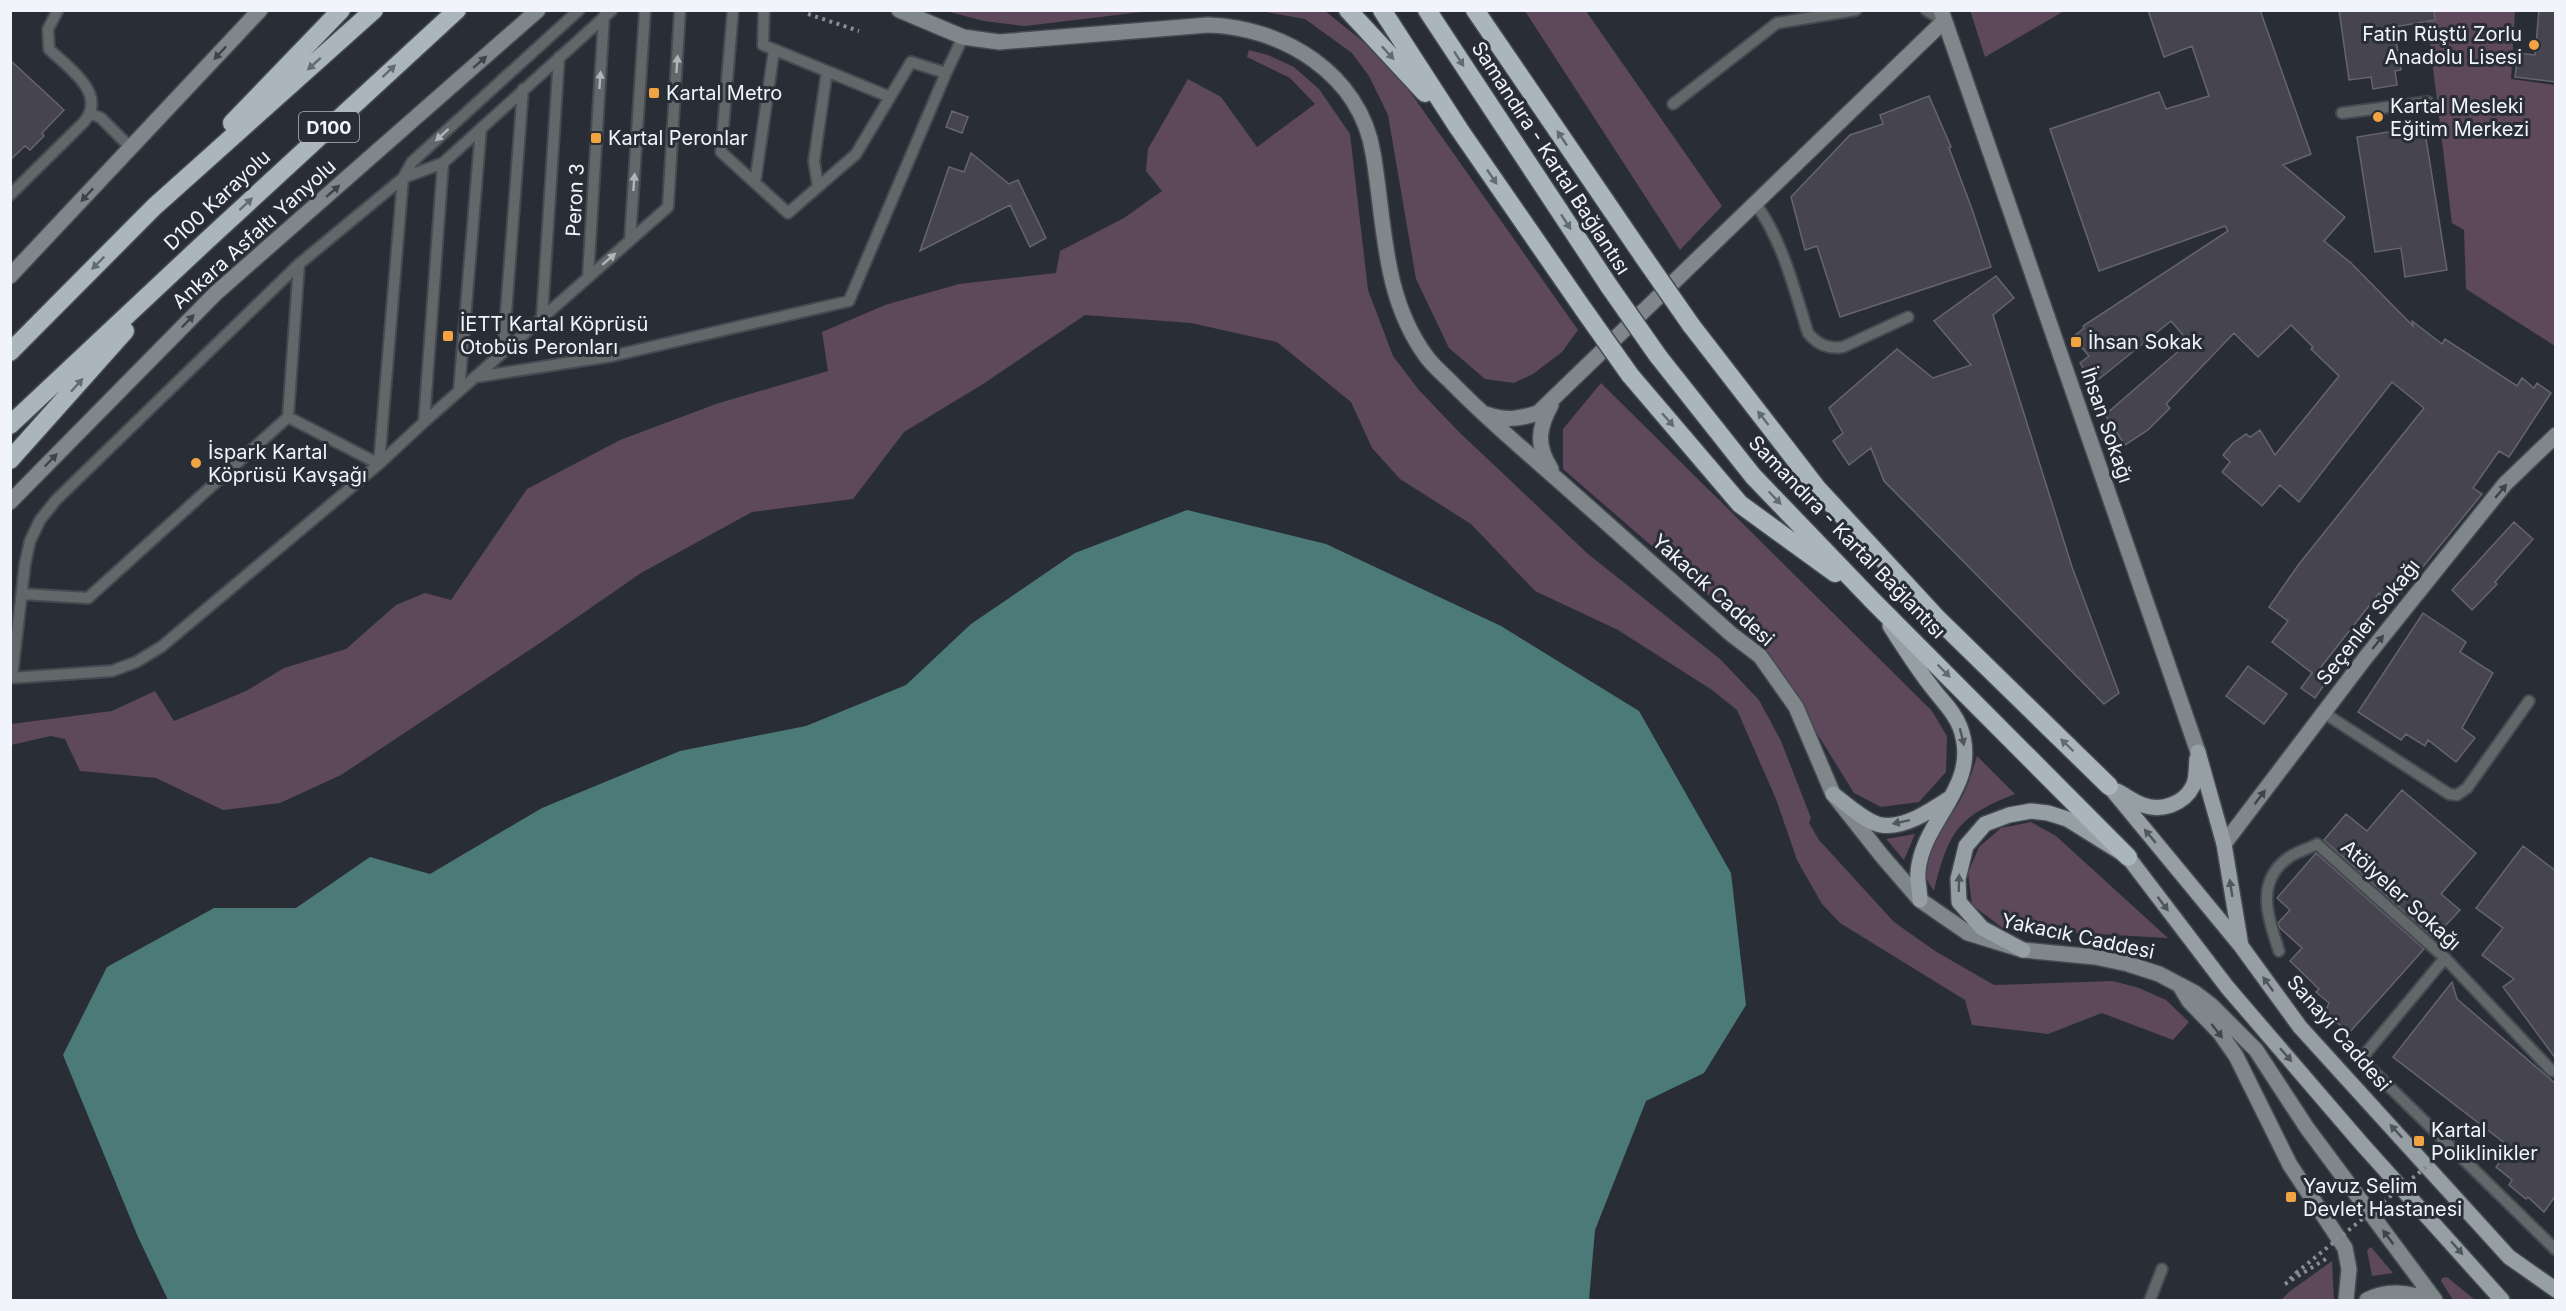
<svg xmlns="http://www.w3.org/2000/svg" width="2566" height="1311" font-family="Inter,sans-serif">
<rect width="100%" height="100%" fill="#292e36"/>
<!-- green -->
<path fill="#5e485c" d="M1324,10l47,38 37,41 170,241 -16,22 -29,22 -19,9 -29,-4 -36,-31 -33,-69 -28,-164 -19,-39 -17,-23 -47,-34 -44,-8z
M1970,10h94v1l-79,46z
M946,11h204l-125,15 -41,-5z
M1525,11h61l136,195 -42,44z
M2426,11h89l-4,68 44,6v261l-89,-57 -2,-59 -12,-7z
M1249,50l19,5 26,12 25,22 31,45 18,156 25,66 25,33 40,42 130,123 132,105 39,41 22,41 30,77 -2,5 10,17 75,82 41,29 59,34 119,-4 26,7 27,12 23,22 -16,18 -71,-27 -54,21 -76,-9 -7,-25 -125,-77 -18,-19 -25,-44 -21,-61 -39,-89 -25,-20 -94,-60 -83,-39 -64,-67 -71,-45 -28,-31 -21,-46 -74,-60 -86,-19 -106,-8 -102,69 -79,48 -51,67 -101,13 -111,61 -101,70 -199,132 -61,28 -57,7 -67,-32 -76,-7 -15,-32 -14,-3 -40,9v-21l101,-13 43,-20 19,30 72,-30 38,-23 62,-19 50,-44 29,-12 26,7 76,-111 93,-49 96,-36 112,-33 -6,-39 63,-27 74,-21 97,-11 4,-22 64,-33 38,-27 -16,-20 2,-22 40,-70 33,18 36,50 58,-43 -25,-26 -43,-21z
M1601,383l331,328 15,25 -1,36 -27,30 -38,5 -27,-14 -96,-155 -195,-169v-40z
M1977,756l38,38c-58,23 -66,37 -81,97 -28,-39 -1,-54 22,-84 10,-14 16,-34 21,-51z
M2031,822l25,14 112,102 -164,-9 -32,-24 -4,-32 11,-26 22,-19z
M1915,834l-11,26 -18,-21z
M2371,1247l22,26 -21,3 -5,-26z
M2332,1261l2,39h-53l8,-8z
M2447,1277l28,23h-22l-12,-19 1,-3z"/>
<!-- water -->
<path fill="#4b7a79" d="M1187,510l139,34 175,82 138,85 92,162 15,132 -42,68 -58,28 -51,129 -6,70h-1421l-30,-63 -75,-182 44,-88 107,-59h82l74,-51 60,17 112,-66 138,-57 126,-25 100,-41 65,-61 104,-71z"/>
<!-- building -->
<path fill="#46444e" stroke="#66646e" stroke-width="1.5" d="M2148,10h112l51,144 -28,11 62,52 -21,24 27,22 62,63 -1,-5 30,23 3,-5 72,47 5,-8 12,10 3,-5 14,10 -42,64 -10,-6 -26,37 9,6 -90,111 -13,-12 -58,74 10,8 -16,23 -14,-10 11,-15 -40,-31 16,-21 -19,-14 30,-43 125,-156 -32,-26 -93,120 -19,-17 -18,21 -40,-34 8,-10 -7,-7 10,-12 13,-9 4,3 10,-7 15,25 64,-79 -28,-27 2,-2 -22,-22 -33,32 -24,-24 -68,71 4,4 -22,22 -23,15 -20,-30 84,-73 -18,-21 -78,63 -13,-21 9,-7 -16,-19 11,-9 -1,-2 145,-95 -3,-5 -126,45 -49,-142 109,-37 7,17 43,-13 -17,-50 -28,11z
M2339,10h95l1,10 -41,7 7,43 -6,1 2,14 -24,4 -2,-12 -22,3z
M2539,10h17v72l-41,-5 3,-24 17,2z
M10,60l54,50 -22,23 2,3 -14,14 -5,-4 -15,14z
M1929,96l22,51 -2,1 23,61 19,58 -151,50 -23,-71 -12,4 -14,-53 59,-62 33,-11 -3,-9z
M952,111l16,6 -6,16 -16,-6z
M2424,126l23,144 -42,7 -4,-29 -26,4 -18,-115z
M971,153l38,31 9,-4 28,58 -16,9 -20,-42 -90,46 29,-84 15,5z
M1996,276l18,22 -21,17 79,252 47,126 -15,11 -220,-223 -13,-33 -22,17 -16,-24 10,-8 -14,-25 68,-59 36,29 38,-13 -37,-44z
M2514,522l19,17 -38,43 2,2 -25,26 -20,-20z
M2423,613l43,29 -6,10 33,21 -31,55 13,10 -19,24 -28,-22 -3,6 -19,-12 -5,6 -43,-28z
M2248,666l39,28 -23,30 -38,-28z
M2402,790l74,63 -35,41 19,16 -15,16 -14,-10 6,18 -3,4 -110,-98 22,-26 21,17z
M2523,846l33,25v188l-53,-72 11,-8 -32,-24 21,-27 -27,-20z
M2316,853l108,96 -75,84 -24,-21 4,-9 -13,-11 3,-3 -29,-28 12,-13 -22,-20 -2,-5 12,-13 -13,-12z
M2452,982l5,17 99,85v111l-12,17 -16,-15 -2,2 -17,-14 3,-5 -16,-13 12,-17 -3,-2 2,-3 -114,-88z"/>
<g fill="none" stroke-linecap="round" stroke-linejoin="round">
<defs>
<path id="lane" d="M733,10l-12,142 67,61 68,-59 55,-92 35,11
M764,10l-1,35 127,52
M1926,10l18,11
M1673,104l104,-81 79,-13
M90,113l11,5 30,30
M2342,113l86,-11
M755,183l19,-133
M818,187l-4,-26 13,-90
M10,195l74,-73c24,-29 -16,-54 -35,-73l-1,-20 10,-19
M1755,203c28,38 39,86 53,130 10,12 20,16 35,14l65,-30
M630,240l15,-230
M299,264l-11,153 91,47
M588,277l16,-261
M542,317l17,-260
M503,352l20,-263
M476,377l136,-21 237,-55 97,-228 17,-36
M459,391l22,-263
M424,422l19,-259
M379,464l24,-286 9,-16 167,-152
M22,594l66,4 200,-181
M12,677l13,-113 5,-23 10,-21 16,-20 243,-236 104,-86 40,-15 169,-153
M10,678l102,-7 24,-9 25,-15 218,-183 45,-42 244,-215 12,-197
M2324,713l125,81 8,1 10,-7 62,-87
M2279,951c-10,-32 -25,-68 9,-93 8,-6 20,-9 29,-14l128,114 107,113
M2445,958l-84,101 195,191
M2150,1300l12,-31"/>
<path id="secondary" d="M899,10l64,27 36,5 209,-17c75,2 152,49 165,128 12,69 9,143 53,203 7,10 17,18 25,26 29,30 59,56 90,83 64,56 127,113 190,169l29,22 36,51 37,87 49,62 38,44 48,33 55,17 72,7 33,7 31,10 36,19 16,12 45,45 51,78 128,172
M1941,10l257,742
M10,276l250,-266
M1486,414c20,7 33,5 52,-1l406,-392
M1551,469c-15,-24 -13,-40 0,-64
M10,502l206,-209 322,-283
M2224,844l142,-187 139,-173 51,-49
M2180,986l9,15 31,32 16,23 54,109 55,83 4,21 -3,31
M2367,1300c23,-12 44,-6 68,0"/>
<path id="primary" d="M1890,626c13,20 26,41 41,60 10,14 23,25 29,41 22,59 -38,92 -42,145 -1,9 2,19 2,28
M2198,752l26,92 17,102
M2109,786l132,160 59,81 209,230 47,33
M2117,791c8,4 17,11 26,14 18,7 41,-1 50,-19 4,-7 3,-19 4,-28
M1833,794c12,9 34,29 48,31 23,4 51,-15 69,-27
M2023,950l-41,-22 -23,-26 -1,-23 8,-33 19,-22 24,-9 22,-4 17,2 19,6 61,38 99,130 134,156 141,157"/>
<path id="highway" d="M1348,10l77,83
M1382,10l77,119 125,181
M1427,10l182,276
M1475,10l168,246
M232,123l109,-113
M1691,325l126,163 121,131 171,167
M10,352l144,-145 220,-197
M1658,356l95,120 120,125 255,256
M1630,375l110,129 95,69
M10,425l193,-181 254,-234
M10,460l115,-129"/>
</defs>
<!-- lane casing -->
<use href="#lane" stroke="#454a51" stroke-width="14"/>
<!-- secondary casing -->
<use href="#secondary" stroke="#454a51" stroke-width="18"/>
<!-- primary casing -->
<use href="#primary" stroke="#454a51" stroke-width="18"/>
<!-- highway casing -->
<use href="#highway" stroke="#454a51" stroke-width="21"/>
<!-- path -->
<path stroke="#898d94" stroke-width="4" stroke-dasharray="3 4.5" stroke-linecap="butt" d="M808,14l51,17
M2290,1279l6,-6
M2285,1284l44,-27"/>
<!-- lane -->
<use href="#lane" stroke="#626769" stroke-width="10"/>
<!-- secondary -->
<use href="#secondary" stroke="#7f878b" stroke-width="15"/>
<!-- primary -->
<use href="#primary" stroke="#959fa4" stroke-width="15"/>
<!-- highway -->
<use href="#highway" stroke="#aab6bc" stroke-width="18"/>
<defs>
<path id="highway-bridge" d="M1643,256l48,69
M1609,286l49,70
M1584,310l46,65"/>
</defs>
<!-- highway-bridge casing -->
<use href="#highway-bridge" stroke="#454a51" stroke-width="21" stroke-linecap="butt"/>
<!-- path-bridge -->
<path stroke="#898d94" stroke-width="4" stroke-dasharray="3 4.5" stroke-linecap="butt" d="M2296,1273l140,-114"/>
<!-- highway-bridge -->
<use href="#highway-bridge" stroke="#aab6bc" stroke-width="18"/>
</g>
<!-- one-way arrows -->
<defs><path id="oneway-solid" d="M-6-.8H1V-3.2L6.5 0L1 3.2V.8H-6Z" transform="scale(1.5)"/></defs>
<g fill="#3e444b">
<use href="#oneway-solid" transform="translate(220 53) rotate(133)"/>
<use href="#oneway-solid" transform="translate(480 62) rotate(-41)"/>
<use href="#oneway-solid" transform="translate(333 191) rotate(-41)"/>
<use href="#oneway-solid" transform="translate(87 195) rotate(133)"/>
<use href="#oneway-solid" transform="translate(188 321) rotate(-46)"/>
<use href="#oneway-solid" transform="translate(51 460) rotate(-46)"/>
<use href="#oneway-solid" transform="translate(2501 491) rotate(-50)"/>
<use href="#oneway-solid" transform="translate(2378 642) rotate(-51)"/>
<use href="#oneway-solid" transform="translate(2260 797) rotate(-53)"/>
<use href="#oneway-solid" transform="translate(2217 1031) rotate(52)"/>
<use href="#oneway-solid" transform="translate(2388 1237) rotate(-127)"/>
</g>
<g fill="#636b72">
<use href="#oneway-solid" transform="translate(1388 53) rotate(47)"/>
<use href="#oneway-solid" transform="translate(1459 59) rotate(57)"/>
<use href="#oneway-solid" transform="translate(314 64) rotate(138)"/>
<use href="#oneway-solid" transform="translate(389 71) rotate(-43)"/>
<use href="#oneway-solid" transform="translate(1562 138) rotate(-124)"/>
<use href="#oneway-solid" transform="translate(1492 177) rotate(56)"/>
<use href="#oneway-solid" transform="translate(246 204) rotate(-43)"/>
<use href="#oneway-solid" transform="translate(1566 222) rotate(57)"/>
<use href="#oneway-solid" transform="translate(98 263) rotate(135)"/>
<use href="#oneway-solid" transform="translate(77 385) rotate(-48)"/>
<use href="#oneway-solid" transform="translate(1763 418) rotate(-128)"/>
<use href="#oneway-solid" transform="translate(1668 420) rotate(49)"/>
<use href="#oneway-solid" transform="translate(1775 498) rotate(46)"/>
<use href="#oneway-solid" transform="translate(1944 671) rotate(45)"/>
<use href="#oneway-solid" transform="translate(2067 745) rotate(-136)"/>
</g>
<g fill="#b1b5b9">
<use href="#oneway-solid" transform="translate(677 64) rotate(-86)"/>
<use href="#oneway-solid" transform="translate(600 80) rotate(-86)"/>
<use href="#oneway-solid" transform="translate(442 135) rotate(138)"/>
<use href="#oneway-solid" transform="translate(634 182) rotate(-86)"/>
<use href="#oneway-solid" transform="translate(609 259) rotate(-41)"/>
</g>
<g fill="#4f565c">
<use href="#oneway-solid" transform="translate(1962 737) rotate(76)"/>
<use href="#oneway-solid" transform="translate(1901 822) rotate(168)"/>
<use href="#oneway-solid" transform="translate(2150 836) rotate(-130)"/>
<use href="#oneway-solid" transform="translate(1959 883) rotate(-88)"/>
<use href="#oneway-solid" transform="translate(2231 888) rotate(-99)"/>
<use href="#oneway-solid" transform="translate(2163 904) rotate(53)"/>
<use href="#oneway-solid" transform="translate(2268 984) rotate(-126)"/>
<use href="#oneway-solid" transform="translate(2286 1055) rotate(49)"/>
<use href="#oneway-solid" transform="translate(2396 1131) rotate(-133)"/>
<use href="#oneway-solid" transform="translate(2457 1248) rotate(49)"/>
</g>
<!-- markers -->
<g fill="#f3a442" stroke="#292e36" stroke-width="2">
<circle cx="2534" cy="45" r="6"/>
<rect x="648" y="87" width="12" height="12" rx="3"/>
<circle cx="2378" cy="117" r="6"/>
<rect x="590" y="132" width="12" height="12" rx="3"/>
<rect x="442" y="330" width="12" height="12" rx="3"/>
<rect x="2070" y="336" width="12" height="12" rx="3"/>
<circle cx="196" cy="463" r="6"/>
<rect x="2413" y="1135" width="12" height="12" rx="3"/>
<rect x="2285" y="1191" width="12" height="12" rx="3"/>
</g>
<g text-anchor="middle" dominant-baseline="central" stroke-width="6" stroke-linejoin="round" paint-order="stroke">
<!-- shield labels -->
<rect fill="#292e36" stroke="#b5b9bf" stroke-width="1.5" x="299" y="112" width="60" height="30" rx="4.5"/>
<g font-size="18" font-weight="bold" fill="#f1f4fa">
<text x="329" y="127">D100</text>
</g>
<!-- poi labels -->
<g font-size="20" fill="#f1f4fa" stroke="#292e36" text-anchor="start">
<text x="2522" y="34" text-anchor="end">Fatin Rüştü Zorlu<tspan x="2522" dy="23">Anadolu Lisesi</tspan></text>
<text x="666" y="93">Kartal Metro</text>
<text x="2390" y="106">Kartal Mesleki<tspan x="2390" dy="23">Eğitim Merkezi</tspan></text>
<text x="608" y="138">Kartal Peronlar</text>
<text x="460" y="324">İETT Kartal Köprüsü<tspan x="460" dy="23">Otobüs Peronları</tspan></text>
<text x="2088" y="342">İhsan Sokak</text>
<text x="208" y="452">İspark Kartal<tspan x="208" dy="23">Köprüsü Kavşağı</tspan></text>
<text x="2431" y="1130">Kartal<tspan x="2431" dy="23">Poliklinikler</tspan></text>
<text x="2303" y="1186">Yavuz Seli̇m<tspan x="2303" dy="23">Devlet Hastanesi̇</tspan></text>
</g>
<!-- street labels -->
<g font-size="20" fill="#f1f4fa" stroke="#292e36">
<text transform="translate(1551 158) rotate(57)">Samandıra - Kartal Bağlantısı</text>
<text transform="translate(217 200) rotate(-43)">D100 Karayolu</text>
<text transform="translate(575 200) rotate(-87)">Peron 3</text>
<text transform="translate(254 234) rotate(-42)">Ankara Asfaltı Yanyolu</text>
<text transform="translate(2107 425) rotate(71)">İhsan Sokağı</text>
<text transform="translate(1847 537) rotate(46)">Samandıra - Kartal Bağlantısı</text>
<text transform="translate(1713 590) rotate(42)">Yakacık Caddesi</text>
<text transform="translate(2368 622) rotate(-52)">Seçenler Sokağı</text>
<text transform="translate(2401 895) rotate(42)">Atölyeler Sokağı</text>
<text transform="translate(2078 936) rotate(12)">Yakacık Caddesi</text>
<text transform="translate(2339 1033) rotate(49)">Sanayi Caddesi</text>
</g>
</g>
<!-- border -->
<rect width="2566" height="1311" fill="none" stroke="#f1f4fa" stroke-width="24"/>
</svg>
